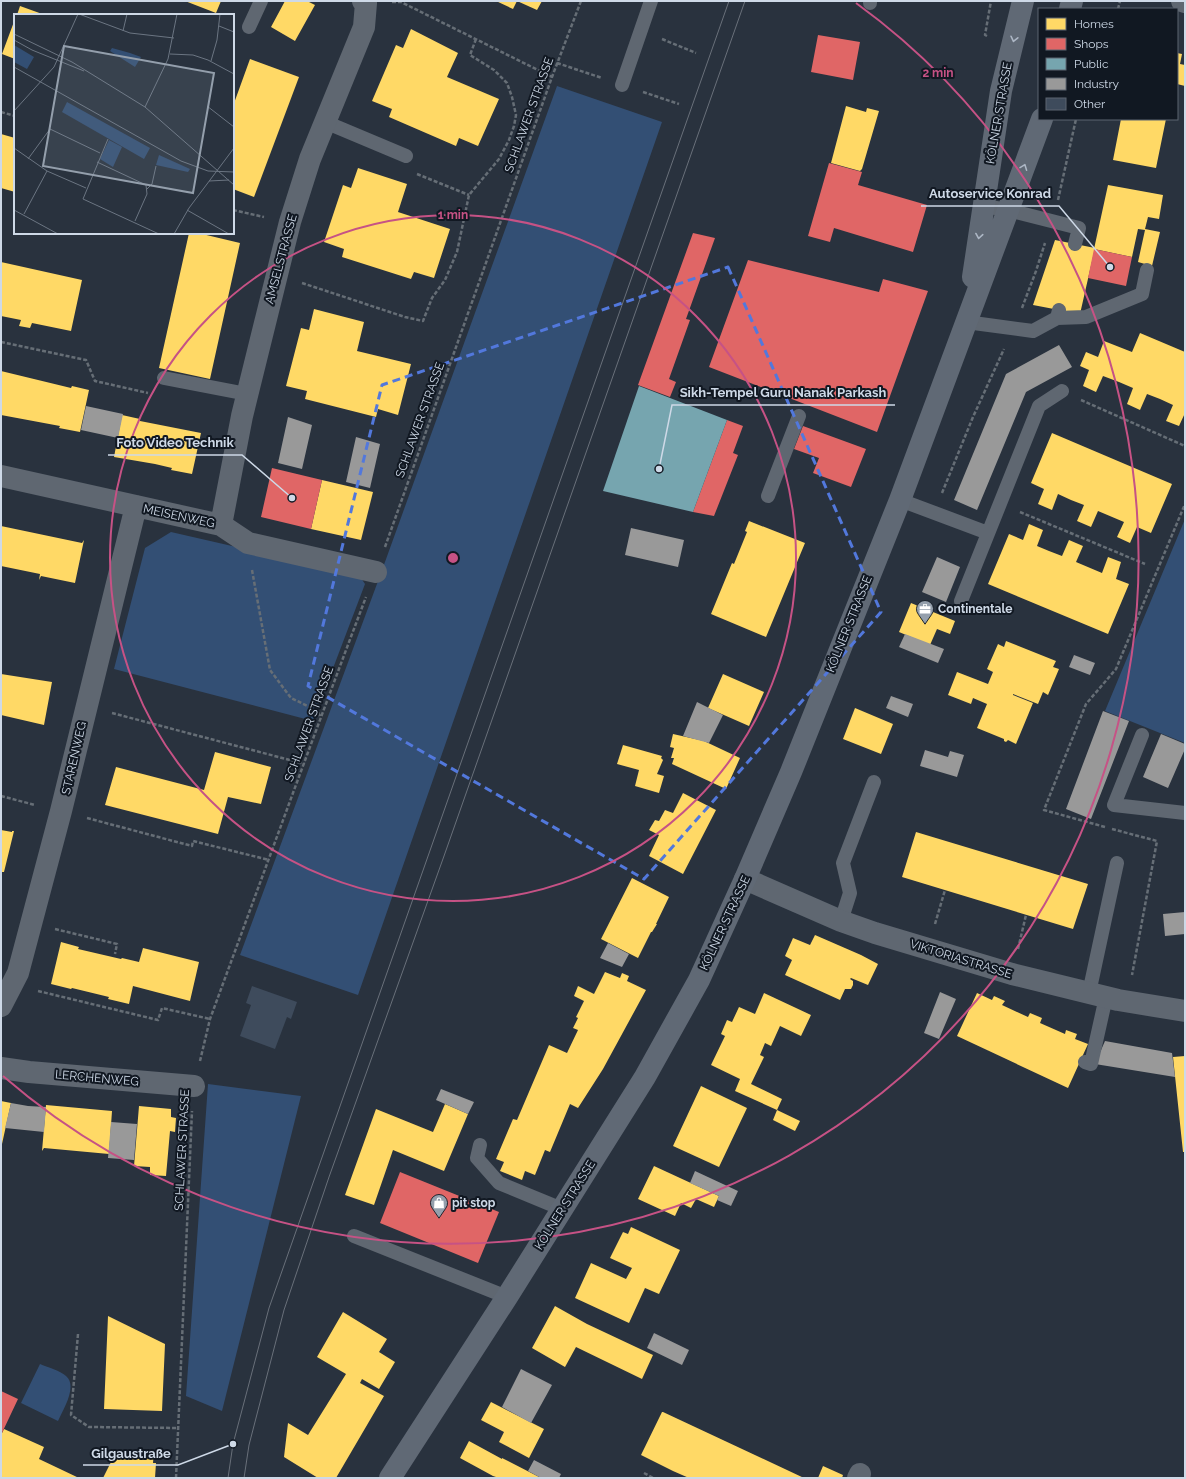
<svg xmlns="http://www.w3.org/2000/svg" width="1186" height="1479" font-family="Raleway,sans-serif">
<rect width="100%" height="100%" fill="#29323e"/>
<!-- green -->
<path fill="#334f74" d="M557,86l105,36 -304,873 -118,-40 141,-382z
M1185,519v224l-80,-32z
M171,532l188,43 6,9 -52,137 -199,-52 31,-121z
M208,1084l93,12 -79,315 -36,-15z
M40,1364c7,3 21,7 26,12 12,10 -3,34 -8,45l-37,-18z"/>
<!-- homes -->
<path fill="#ffd966" d="M185,1h36l-5,12z
M285,1h22l8,4 -20,36 -24,-14z
M496,1h21l-4,8z
M517,1h25l-5,9z
M20,6l25,9h-28z
M15,19v40l-13,-5z
M411,29l47,24 -11,24 52,22 -21,47 -19,-8 -3,8 -67,-29 3,-8 -20,-8 24,-56 7,3z
M1177,53l5,1 -2,10 5,1v21l-8,-2z
M250,59l49,18 -45,120 -21,-8v-83z
M846,106l20,6 1,-4 12,3 -17,58 -2,2 -29,-8z
M1121,119h45l-10,49 -43,-8z
M1,134l14,4v54l-14,-4z
M358,168l49,16 -9,28 52,17 -16,49 -20,-6 -3,7 -69,-22 2,-8 -20,-7 19,-57 8,3z
M1108,185l55,10 -4,24 -11,-2 -3,12 15,3 -8,34 -14,-4 7,-32 -7,-1 -6,28 -38,-8z
M189,233h9l42,10 -30,136 -51,-11z
M1055,240l40,8 -15,66 -47,-9z
M1,262l81,18 -11,51 -39,-8 -2,5 -11,-2 2,-6 -20,-4z
M314,309l50,13 -7,29 54,13 -13,51 -20,-6 -2,8 -71,-18 2,-8 -21,-5 15,-58 8,2z
M1140,333l45,19v61l-6,13 -13,-5 7,-16 -13,-6 -13,-5 -7,16 -13,-6 6,-16 -14,-6 -16,-6 -7,16 -13,-6 6,-16 -9,-4 6,-14 12,5 6,-16 28,11z
M1,371l70,17 1,-2 17,4 -9,42 -21,-4 1,-2 -59,-11z
M122,415l18,4v2l61,12 -9,41 -21,-4 1,-2 -17,-4 -41,-7z
M1052,433l120,51 -21,49 -14,-6 -7,16 -13,-6 7,-15 -26,-11 -7,16 -14,-6 7,-16 -13,-5 -13,-6 -6,16 -14,-6 6,-15 -13,-6z
M322,480l51,12 -12,48 -50,-11z
M749,521l56,22 -39,94 -55,-23 21,-51 2,1 13,-32 -2,-1z
M1029,524l14,6 -6,16 12,5 13,5 7,-16 14,6 -7,16 26,11 6,-16 13,5 -5,17 13,5 -21,50 -120,-50 21,-50 14,6z
M1,526l81,17 2,-3 -9,43 -34,-7 -2,4 1,-6 -39,-8z
M911,603l44,18 -5,13 -13,-5 -7,16 -31,-13z
M1006,641l50,20 -3,6 6,2 -11,26 -5,-3 -5,12 -25,-10v1l20,8 -17,41 -8,-4 -2,2 -2,-1v-2l-27,-11 10,-24 -14,-6 -2,6 -23,-9 9,-23 31,12 5,-12 -6,-3 11,-25 6,3z
M1,674l51,8 -8,43 -43,-10z
M723,674l41,18 -15,34 -41,-18z
M855,708l38,16 -12,30 -38,-15z
M673,734l31,7 36,17 -14,31 -54,-25 2,-6h-3l3,-10 -4,-1z
M623,745l39,11 -1,2 2,2 -6,14 7,2 -5,17 -24,-7 4,-16 -22,-6z
M215,752l56,15 -10,37 -33,-7 -10,37 -113,-29 11,-38 88,23z
M683,793l33,17 -33,64 -34,-18 10,-21 -10,-5 6,-10 4,1 6,-11 8,3z
M1,830l11,2v-1h2l-10,41h-3z
M916,832l172,52 -15,45 -171,-52z
M632,878l37,19 -13,27h1l-5,8h-1l-13,26 -37,-19z
M815,935l46,20 17,9 -10,21 -17,-7 -1,1 3,2v4l-2,4h-6l-5,11 -55,-25 7,-15 -7,-4 8,-18 17,7z
M61,942l18,5 -1,2 43,10 1,-1 17,4 4,-14 56,14 -9,39 -57,-15 -4,18 -21,-5 1,-2 -37,-9 -1,1 -20,-5z
M605,972l15,6 2,-5 7,3 -2,5 19,9 -43,79 -25,39 -8,-4 -20,48 -5,-2 -10,25 -10,-4 -3,9 -22,-9 4,-9 -8,-3 17,-40 4,1 32,-75 18,8 11,-23 -5,-2 5,-10 -2,-1 8,-16 -10,-5 4,-10 16,8z
M764,993l47,22 -10,21 -21,-10 -9,20 -6,-3 -5,12 4,2 -13,27 31,15 -5,11 -42,-19 5,-12 -29,-14 14,-29 -4,-2 6,-14 5,2 7,-15 16,7z
M977,993l15,7 2,-4 11,5 -3,4 26,12 2,-4 12,5 -2,5 25,11 1,-4 11,4 -2,5 13,5 -20,44 -111,-52z
M1185,1056v96h-2l-10,-95z
M701,1086l46,22 -28,59 -46,-21z
M1,1101l10,2 -9,41h-1z
M445,1104l23,10 -24,57 -51,-21 -19,55 -29,-10 31,-86 57,23z
M46,1105l66,6 -3,43 -65,-6 -2,3z
M139,1106l32,3v8l5,1 -1,14 -5,-1 -4,45 -16,-1v-8l-16,-1z
M777,1110l23,11 -5,10 -22,-11z
M654,1166l65,30 -5,11 -18,-8 -5,9 -10,-5 -6,13 -37,-17z
M631,1227l49,23 -21,44 -14,-6 -16,35 -54,-25 16,-35 35,16 6,-11 -22,-10 13,-26 5,2z
M555,1306l32,18 66,31 -11,24 -66,-32 -11,20 -33,-19z
M343,1312l44,27 -8,13 16,10 -16,27 -17,-10 -2,4 24,13 -48,82h-18l-34,-21 4,-34 20,12 38,-61 -29,-17z
M108,1316l57,28 -3,67 -58,-2z
M491,1402l53,27 -15,29 -30,-16 5,-10 -23,-12z
M662,1412h1l141,66h-115l-16,-7 -32,-16z
M4,1429l40,18 -5,12 40,19h-78v-43z
M469,1441l33,18v-1l39,20h-42l-6,-2 -33,-18z
M117,1450l37,1 -1,12h3l-1,15h-52z
M823,1466l20,9 -1,3h-24z"/>
<!-- shops -->
<path fill="#e06666" d="M818,35l42,7 -7,38 -42,-8z
M829,163l33,9 -4,13 69,20 -14,47 -79,-24 -4,14 -22,-6z
M693,233l22,5 -29,81 4,1 -21,59 7,3 -6,15 -32,-12z
M1094,249l38,8 -6,29 -38,-8z
M748,260l131,32 4,-13 45,12 -51,141 -168,-65z
M727,420l16,6 -10,27 5,2 -24,61 -21,-4z
M803,426l63,23 -15,38 -38,-14 6,-15 -25,-9z
M272,468l50,12 -11,49 -50,-12z
M400,1172l99,40 -21,51 -98,-40z
M1,1391l17,8 -17,36z"/>
<!-- public -->
<path fill="#76a5af" d="M639,386l88,34 -34,92 -90,-21z"/>
<!-- industry -->
<path fill="#999" d="M1059,345l13,22 -46,25 -49,118 -23,-10 52,-126z
M86,406l37,8 -5,24 -37,-8z
M288,417l24,8 -10,44 -24,-6z
M356,437l24,7 -10,44 -24,-6z
M631,528l53,12 -6,27 -53,-12z
M937,557l23,10 -14,35 -24,-10z
M905,634l39,15 -6,14 -39,-16z
M1074,655l21,8 -5,12 -21,-8z
M891,696l22,8 -5,13 -22,-9z
M697,702l26,13 -14,28 -26,-7z
M1103,711l26,10 -38,98 -25,-10z
M1161,734l24,10v5l-17,39 -25,-11z
M925,750l23,7 2,-6 14,4 -7,22 -37,-11z
M1185,912v22l-20,2 -2,-22z
M608,943l21,11 -7,13 -22,-9z
M940,992l16,7 -17,40 -15,-6z
M1105,1041l67,12 3,24 -80,-13z
M441,1089l33,13 -6,12 -32,-14z
M11,1103l17,3 18,1 -2,25 -39,-4z
M111,1122l26,2 -3,36 -26,-2z
M695,1171l43,20 -7,15 -14,-6 2,-4 -29,-13z
M654,1333l35,17 -7,15 -35,-17z
M521,1369l31,16 -21,38 -29,-16z
M534,1460l27,14 -2,4h-18l-13,-7z"/>
<!-- building -->
<path fill="#3e4b5c" d="M252,986l45,16 -6,17 -4,-2 -12,32 -35,-13 11,-31 -5,-2z"/>
<g fill="none" stroke-linecap="round" stroke-linejoin="round">
<!-- path -->
<path stroke="#666e76" stroke-width="2.5" stroke-dasharray="4 2" stroke-linecap="butt" d="M392,2h9l151,75
M1118,9l2,-8
M987,36l-2,-1 6,-34
M662,39l34,14
M557,63l45,15
M643,92l36,12
M1,112l14,4
M417,174l52,21
M1058,200l18,-81
M233,210l31,7
M302,283l103,34 18,4 9,-23 13,-18 12,-28 12,-57 30,-36 10,-19 5,-14 2,-11 -4,-18 -5,-14 -13,-13 -24,-15 6,-16
M1022,308l14,-37 9,-28
M1,342l85,18 9,21 53,12
M1081,400l104,46
M942,493l31,-76 31,-68
M1020,512l125,52
M385,547l167,-470 29,-76
M252,570l18,100 21,28 27,13 2,6
M112,713l193,51
M1,796l34,9
M87,818l105,28 1,-5 76,19
M1105,827l-61,-17 42,-106 30,-35 69,-165
M1112,829l45,12 -25,134
M935,924l10,-34
M55,929l62,15 -2,10
M1018,949l8,-34
M38,991l120,29 4,-12 48,11
M200,1061l10,-42c52,-141 103,-282 156,-422
M78,1334l-7,81 18,12 89,1
M644,1473l9,5
M176,1478l16,-367"/>
<!-- service -->
<path stroke="#5f6771" stroke-width="14" d="M870,3v-2
M249,27l12,-26
M622,85l29,-84
M325,122l81,34
M984,206l24,4 71,18 -4,16
M1057,318l29,-1 56,-23 5,-24
M966,322l67,9 24,-13 2,-8
M164,378l83,16
M768,496l31,-80
M900,500l88,33
M961,601l78,-195 23,-15
M1142,735l-28,70 71,8
M841,921l9,-28 -7,-30 31,-81
M1089,993l28,-130
M1085,1062l6,2 15,-67
M480,1145l-3,13 22,25 63,26
M354,1236l153,61"/>
<!-- minor -->
<path stroke="#5f6771" stroke-width="22" d="M1182,1l3,1
M1,476l220,49 27,18 128,29
M221,525l21,-109 48,-194 20,-63 54,-132 2,-24 -3,-2
M745,879l96,42 34,12 137,41 106,26 67,11
M1,1006l17,-33 43,-162 75,-305
M1,1068l28,4 165,14
M858,1478l2,-4"/>
<!-- secondary -->
<path stroke="#606975" stroke-width="22" d="M1070,9l2,-8
M973,277l28,-186 22,-90
M390,1478l117,-181 138,-220 54,-97 46,-101 46,-107 109,-272 142,-381"/>
<!-- tram -->
<path stroke="#69707a" stroke-width="1" d="M228,1478l5,-34 36,-136 460,-1307
M244,1478l5,-33 35,-135 45,-133 115,-321 301,-855"/>
</g>
<!-- one-way arrows -->
<defs><path id="oneway-chevron" d="M-2-3.5L2.5 0L-2 3.5" fill="none" stroke-width="1.6" stroke-linecap="round" stroke-linejoin="round"/></defs>
<g stroke="#adb7c5">
<use href="#oneway-chevron" transform="translate(1014 39) rotate(103)"/>
<use href="#oneway-chevron" transform="translate(1024 167) rotate(-69)"/>
<use href="#oneway-chevron" transform="translate(979 236) rotate(99)"/>
</g>
<!-- marked area -->
<path fill="none" stroke="#5278dc" stroke-width="3" stroke-dasharray="8 5" stroke-linejoin="round" d="M728,267l153,345 -237,267 -336,-193 74,-301z"/>
<!-- distance rings -->
<g fill="none" stroke="#c65285" stroke-width="2">
<circle cx="453" cy="558" r="343"/>
<path d="M856 3A686 686 0 1 1 3 1076"/>
</g>
<!-- icons -->
<defs>
<symbol id="office-pin" viewBox="-11 -11 22 30"><path d="M0 17L-7.5 6A9.5 9.5 0 1 1 7.5 6Z" fill="#949fac" stroke="#111822"/><path d="M-6-3h4V-5.5h4V-3h4V5H-6ZM-1-4.5V-3h2v-1.5ZM-6 0V1H6V0Z" fill="#fff"/></symbol>
<symbol id="shop-pin" viewBox="-11 -11 22 30"><path d="M0 17L-7.5 6A9.5 9.5 0 1 1 7.5 6Z" fill="#949fac" stroke="#111822"/><path d="M-5-2.5h2.3a2.7 3.5 0 0 1 5.4 0H5L5.5 6h-11ZM-1.5-2.5h3a1.5 2.3 0 0 0-3 0Z" fill="#fff"/></symbol>
</defs>
<g fill-rule="evenodd">
<use href="#office-pin" x="915" y="599" width="20" height="27"/>
<use href="#shop-pin" x="429" y="1193" width="20" height="27"/>
</g>
<g text-anchor="middle" dominant-baseline="central" stroke-width="4" stroke-linejoin="round" paint-order="stroke">
<!-- street labels -->
<g font-size="12" fill="#ced9e7" stroke="#111822">
<text transform="translate(999 113) rotate(-80)">KÖLNER STRASSE</text>
<text transform="translate(529 115) rotate(-70)">SCHLAWER STRASSE</text>
<text transform="translate(281 259) rotate(-75)">AMSELSTRASSE</text>
<text transform="translate(420 420) rotate(-70)">SCHLAWER STRASSE</text>
<text transform="translate(179 516) rotate(12)">MEISENWEG</text>
<text transform="translate(849 624) rotate(-68)">KÖLNER STRASSE</text>
<text transform="translate(309 724) rotate(-70)">SCHLAWER STRASSE</text>
<text transform="translate(74 758) rotate(-77)">STARENWEG</text>
<text transform="translate(725 923) rotate(-65)">KÖLNER STRASSE</text>
<text transform="translate(961 959) rotate(17)">VIKTORIASTRASSE</text>
<text transform="translate(97 1078) rotate(5)">LERCHENWEG</text>
<text transform="translate(182 1150) rotate(-87)">SCHLAWER STRASSE</text>
<text transform="translate(565 1205) rotate(-58)">KÖLNER STRASSE</text>
</g>
<!-- poi labels -->
<g font-size="12" font-weight="bold" fill="#ced9e7" stroke="#111822" text-anchor="start">
<text x="938" y="609">Continentale</text>
<text x="452" y="1203">pit stop</text>
</g>
</g>
<!-- overview -->
<g transform="translate(14 14)">
<rect width="220" height="220" fill="#29323e"/>
<path d="M0,31l20,12 -7,12 -13,-7zM98,34l18,5 11,4 -6,10 -25,-16zM53,88l83,46 -6,11 -82,-47zM95,126l13,7 -9,20 -13,-8zM145,141l31,14 -2,3 -32,-7z" fill="#334f74"/>
<path fill="none" stroke="#6b7582" stroke-width="1" d="M65,0l51,19 44,5M205,12l15,6M109,17l4,-17M0,20l58,28 73,45 89,78M0,26l18,10 52,21M156,40l23,1 15,5 26,14M197,47l6,-21 3,-26M0,53l167,94 27,10 26,1M193,92l27,21M131,93l23,-48 9,-45M0,97l40,-44 24,-53M94,125l-25,60 76,35M0,134l33,23 39,17M14,145l22,-30 50,24M83,148l49,23 1,9 -12,27M195,167l20,-1M133,175l5,-5 4,-18M0,196l44,24M173,196l42,24M10,200l23,-43M160,220l15,-26 45,-60"/>
<path fill="#949fac" fill-opacity="0.15" stroke="#949fac" stroke-width="2" d="M50,32l150,27 -21,120 -150,-27z"/>
<rect width="220" height="220" fill="none" stroke="#ced9e7" stroke-width="2"/>
</g>
<circle cx="453" cy="558" r="6" fill="#c65285" stroke="#111822" stroke-width="2"/>
<g font-size="12" text-anchor="middle" font-weight="bold" fill="#c65285" stroke="#111822" stroke-width="4" stroke-linejoin="round" paint-order="stroke">
<text x="938" y="77">2 min</text>
<text x="453" y="219">1 min</text>
</g>
<!-- callouts -->
<path fill="none" stroke="#ced9e7" stroke-width="1.5" d="M1110 267L1059 206H921M659 469L672 405H895M292 498L242 455H108M233 1444L178 1465H83"/>
<g fill="#ced9e7" stroke="#111822" stroke-width="1.5">
<circle cx="1110" cy="267" r="4"/>
<circle cx="659" cy="469" r="4"/>
<circle cx="292" cy="498" r="4"/>
<circle cx="233" cy="1444" r="4"/>
</g>
<g font-size="13" text-anchor="middle" font-weight="bold" fill="#ced9e7" stroke="#111822" stroke-width="4" stroke-linejoin="round" paint-order="stroke">
<text x="990" y="198">Autoservice Konrad</text>
<text x="783" y="397">Sikh-Tempel Guru Nanak Parkash</text>
<text x="175" y="447">Foto Video Technik</text>
<text x="131" y="1458">Gilgaustraße</text>
</g>
<!-- border -->
<rect width="1186" height="1479" fill="none" stroke="#ced9e7" stroke-width="4"/>
<!-- legend -->
<rect x="1038" y="8" width="140" height="112" fill="#111822" stroke="#5d6571"/>
<rect x="1046" y="18" width="20" height="12" fill="#ffd966" stroke="#5d6571"/>
<text x="1074" y="28" font-size="12" fill="#ced9e7">Homes</text>
<rect x="1046" y="38" width="20" height="12" fill="#e06666" stroke="#5d6571"/>
<text x="1074" y="48" font-size="12" fill="#ced9e7">Shops</text>
<rect x="1046" y="58" width="20" height="12" fill="#76a5af" stroke="#5d6571"/>
<text x="1074" y="68" font-size="12" fill="#ced9e7">Public</text>
<rect x="1046" y="78" width="20" height="12" fill="#999999" stroke="#5d6571"/>
<text x="1074" y="88" font-size="12" fill="#ced9e7">Industry</text>
<rect x="1046" y="98" width="20" height="12" fill="#3e4b5c" stroke="#5d6571"/>
<text x="1074" y="108" font-size="12" fill="#ced9e7">Other</text>
</svg>
